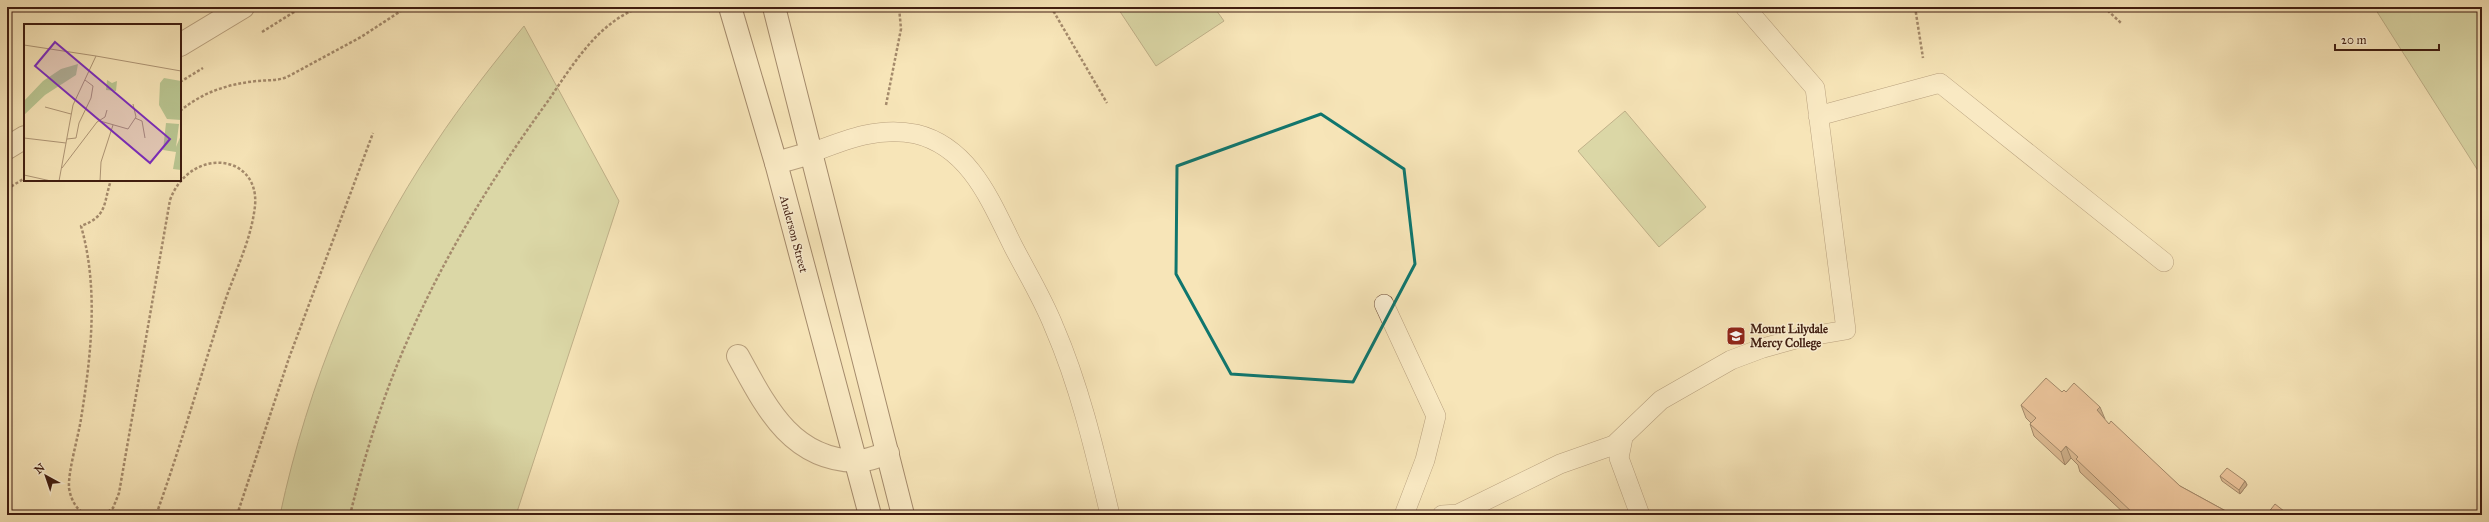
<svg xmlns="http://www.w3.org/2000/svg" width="2489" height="522" font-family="'IM FELL Great Primer',serif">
<rect width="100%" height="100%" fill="#f7e5b8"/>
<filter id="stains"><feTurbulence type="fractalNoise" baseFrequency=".005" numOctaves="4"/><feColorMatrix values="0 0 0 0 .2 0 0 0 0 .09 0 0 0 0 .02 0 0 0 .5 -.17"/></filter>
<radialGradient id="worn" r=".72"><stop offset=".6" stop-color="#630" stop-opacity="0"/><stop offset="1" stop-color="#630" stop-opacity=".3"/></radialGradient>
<!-- green -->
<path fill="#b9c591" stroke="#7c7150" d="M1117,7h97l10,14 -68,45z
M2374,7h108v170z
M524,26l95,175 -103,314h-236c28,-131 80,-260 155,-371 27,-41 58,-80 89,-118z
M1625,111l81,96 -47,40 -81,-96z"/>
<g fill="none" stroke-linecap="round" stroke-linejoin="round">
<defs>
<path id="service" d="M1818,116l122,-33 224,179
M811,153c34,-13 67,-27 105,-19 54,13 75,68 97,112 14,27 30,53 41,81 26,60 41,125 56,188
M1384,304l52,112 -11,44 -21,55
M1623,438l-4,20 21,57
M1442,515l16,-1 102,-50 54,-19 47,-45 70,-40 32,-12 36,-10 47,-8 -31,-242 -70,-81"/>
<path id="minor" d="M180,45l63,-38
M7,148l18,-11
M738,356c27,49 52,103 117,105 10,1 23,-5 33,-8"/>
<path id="tertiary" d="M776,163l35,-10"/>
<path id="secondary" d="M730,7l46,156 94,352
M774,7l129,508"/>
</defs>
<!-- service casing -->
<use href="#service" stroke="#6e4f3a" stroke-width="20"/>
<!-- minor casing -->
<use href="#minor" stroke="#6e4f3a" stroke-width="24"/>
<!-- tertiary casing -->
<use href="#tertiary" stroke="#6e4f3a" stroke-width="24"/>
<!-- secondary casing -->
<use href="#secondary" stroke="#401d10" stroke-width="24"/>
<!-- path -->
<path stroke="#401d10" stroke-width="2.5" stroke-dasharray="3 2" stroke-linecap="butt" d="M1051,7l56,96
M1915,7l8,51
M2104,7l17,16
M262,32l40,-25
M180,82l23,-14
M886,105l15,-76 -2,-22
M180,111c23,-19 48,-27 77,-30 10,-1 20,0 30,-4l74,-40 46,-30
M7,189l18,-11
M86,515c-10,-6 -15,-15 -17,-27 -1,-17 9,-50 12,-69 10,-63 18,-130 0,-193 27,-10 22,-22 30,-46
M104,515l9,-7 6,-15 51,-293c20,-54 90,-47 85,6 -4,35 -20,65 -31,98 -23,70 -43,142 -68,211
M237,515l52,-157 84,-225
M350,515c15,-61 33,-120 59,-178 37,-84 85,-162 139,-236 24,-35 51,-81 94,-94"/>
<!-- service -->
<use href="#service" stroke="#faeed1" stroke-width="19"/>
<!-- minor -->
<use href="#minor" stroke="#faeed1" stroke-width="22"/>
<!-- tertiary -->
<use href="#tertiary" stroke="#faeed1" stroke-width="22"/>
<!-- secondary -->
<use href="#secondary" stroke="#faeed1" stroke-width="22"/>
</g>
<!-- wall -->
<path fill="#c48e6e" stroke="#401d10" d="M2062,392h4l39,28 4,4 71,62 53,29h-107l-46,-43 -2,-7 -7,-7 -6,7 -31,-29 -4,-12 1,-1 -5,-5 -5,-13z
M2220,476l25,5 2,4 -7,9 -18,-13z"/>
<!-- shaded-wall -->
<path fill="#a0745a" stroke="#401d10" d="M2100,407l5,12 -8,-9z
M2066,446l5,12 -6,7 -4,-13z
M2245,481l2,4 -7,9 -1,-4z"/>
<!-- building -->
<path fill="#e4a580" stroke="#401d10" d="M2046,378l16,14 2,-2 2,2 8,-9 26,24 -3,3 12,14 2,-3 69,65 53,29h-98l-59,-56 2,-2 -12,-11 -5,6 -31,-28 6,-6 -15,-13z
M2227,468l18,13 -6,9 -19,-14z
M2275,504l14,11h-18l-3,-2z"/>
<!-- marked area -->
<path d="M0 0H2489V522H0ZM1321,114l83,55 11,95 -62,118 -122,-8 -55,-100 1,-108z" fill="#f7e5b8" fill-opacity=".55" fill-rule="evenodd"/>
<path fill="none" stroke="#0f766e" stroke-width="3" stroke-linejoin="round" d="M1321,114l83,55 11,95 -62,118 -122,-8 -55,-100 1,-108z"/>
<!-- icons -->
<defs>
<symbol id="school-square" viewBox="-11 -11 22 22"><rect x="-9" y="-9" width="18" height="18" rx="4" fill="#8f2418" stroke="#faeed1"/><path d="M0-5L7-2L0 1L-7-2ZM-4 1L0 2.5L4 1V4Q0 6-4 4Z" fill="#fff"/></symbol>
</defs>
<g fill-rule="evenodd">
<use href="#school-square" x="1725" y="325" width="22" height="22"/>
</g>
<g text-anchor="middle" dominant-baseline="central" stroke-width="3" stroke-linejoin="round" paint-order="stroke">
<!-- street labels -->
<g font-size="12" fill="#401d10" stroke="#faeed1">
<text transform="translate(794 234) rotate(75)">Anderson Street</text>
</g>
<!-- poi labels -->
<g font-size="12" font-weight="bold" fill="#401d10" stroke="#faeed1" text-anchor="start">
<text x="1750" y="329">Mount Lilydale<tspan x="1750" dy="14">Mercy College</tspan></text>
</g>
</g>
<!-- overview -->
<g transform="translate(24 24)">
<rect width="157" height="157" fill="#f7e5b8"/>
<path d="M54,40l-2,11 -31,20 -21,20v-14l19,-20 18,-12zM140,54l17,3v39l-14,-1 -8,-14 1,-22zM83,56l5,3 5,-2 -1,10 -10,-1zM142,99l13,1 -3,23 5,-12v35l-8,-1 3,-17 -13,-2z" fill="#b9c591"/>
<path fill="none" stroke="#ae9575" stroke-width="1" d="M0,21l72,11M21,83l26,7M111,94l7,3 3,17M76,97l28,8 8,-12 -3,-13M0,114l42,5M43,115l9,-1 3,-15 12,-25 2,-12 -8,-6M38,144l35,-46 8,-5 2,-7M0,151l27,6M35,157l14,-76 23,-49 85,15M76,157l1,-19 12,-37"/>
<path fill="#7b2cbf" fill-opacity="0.15" stroke="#7b2cbf" stroke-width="2" d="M31,18l115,97 -20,24 -115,-97z"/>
<rect width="157" height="157" fill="none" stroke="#401d10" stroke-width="2"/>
</g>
<!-- margin -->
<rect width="2489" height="522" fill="none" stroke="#f7e5b8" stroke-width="24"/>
<rect x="8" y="8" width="2473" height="506" fill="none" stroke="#401d10" stroke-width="2"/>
<rect x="12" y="12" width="2465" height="498" fill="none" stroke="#401d10"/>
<!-- north arrow -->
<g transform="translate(46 476) rotate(320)" stroke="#faeed1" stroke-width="3" paint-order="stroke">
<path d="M0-3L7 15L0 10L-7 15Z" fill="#401d10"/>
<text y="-6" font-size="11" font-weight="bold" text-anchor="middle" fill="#401d10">N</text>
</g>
<!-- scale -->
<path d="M2335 44v6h104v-6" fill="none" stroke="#401d10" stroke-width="2"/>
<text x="2341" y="44" font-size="12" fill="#401d10" stroke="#faeed1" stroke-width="3" paint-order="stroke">20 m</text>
<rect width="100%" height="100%" filter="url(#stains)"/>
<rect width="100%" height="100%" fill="url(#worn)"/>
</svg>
